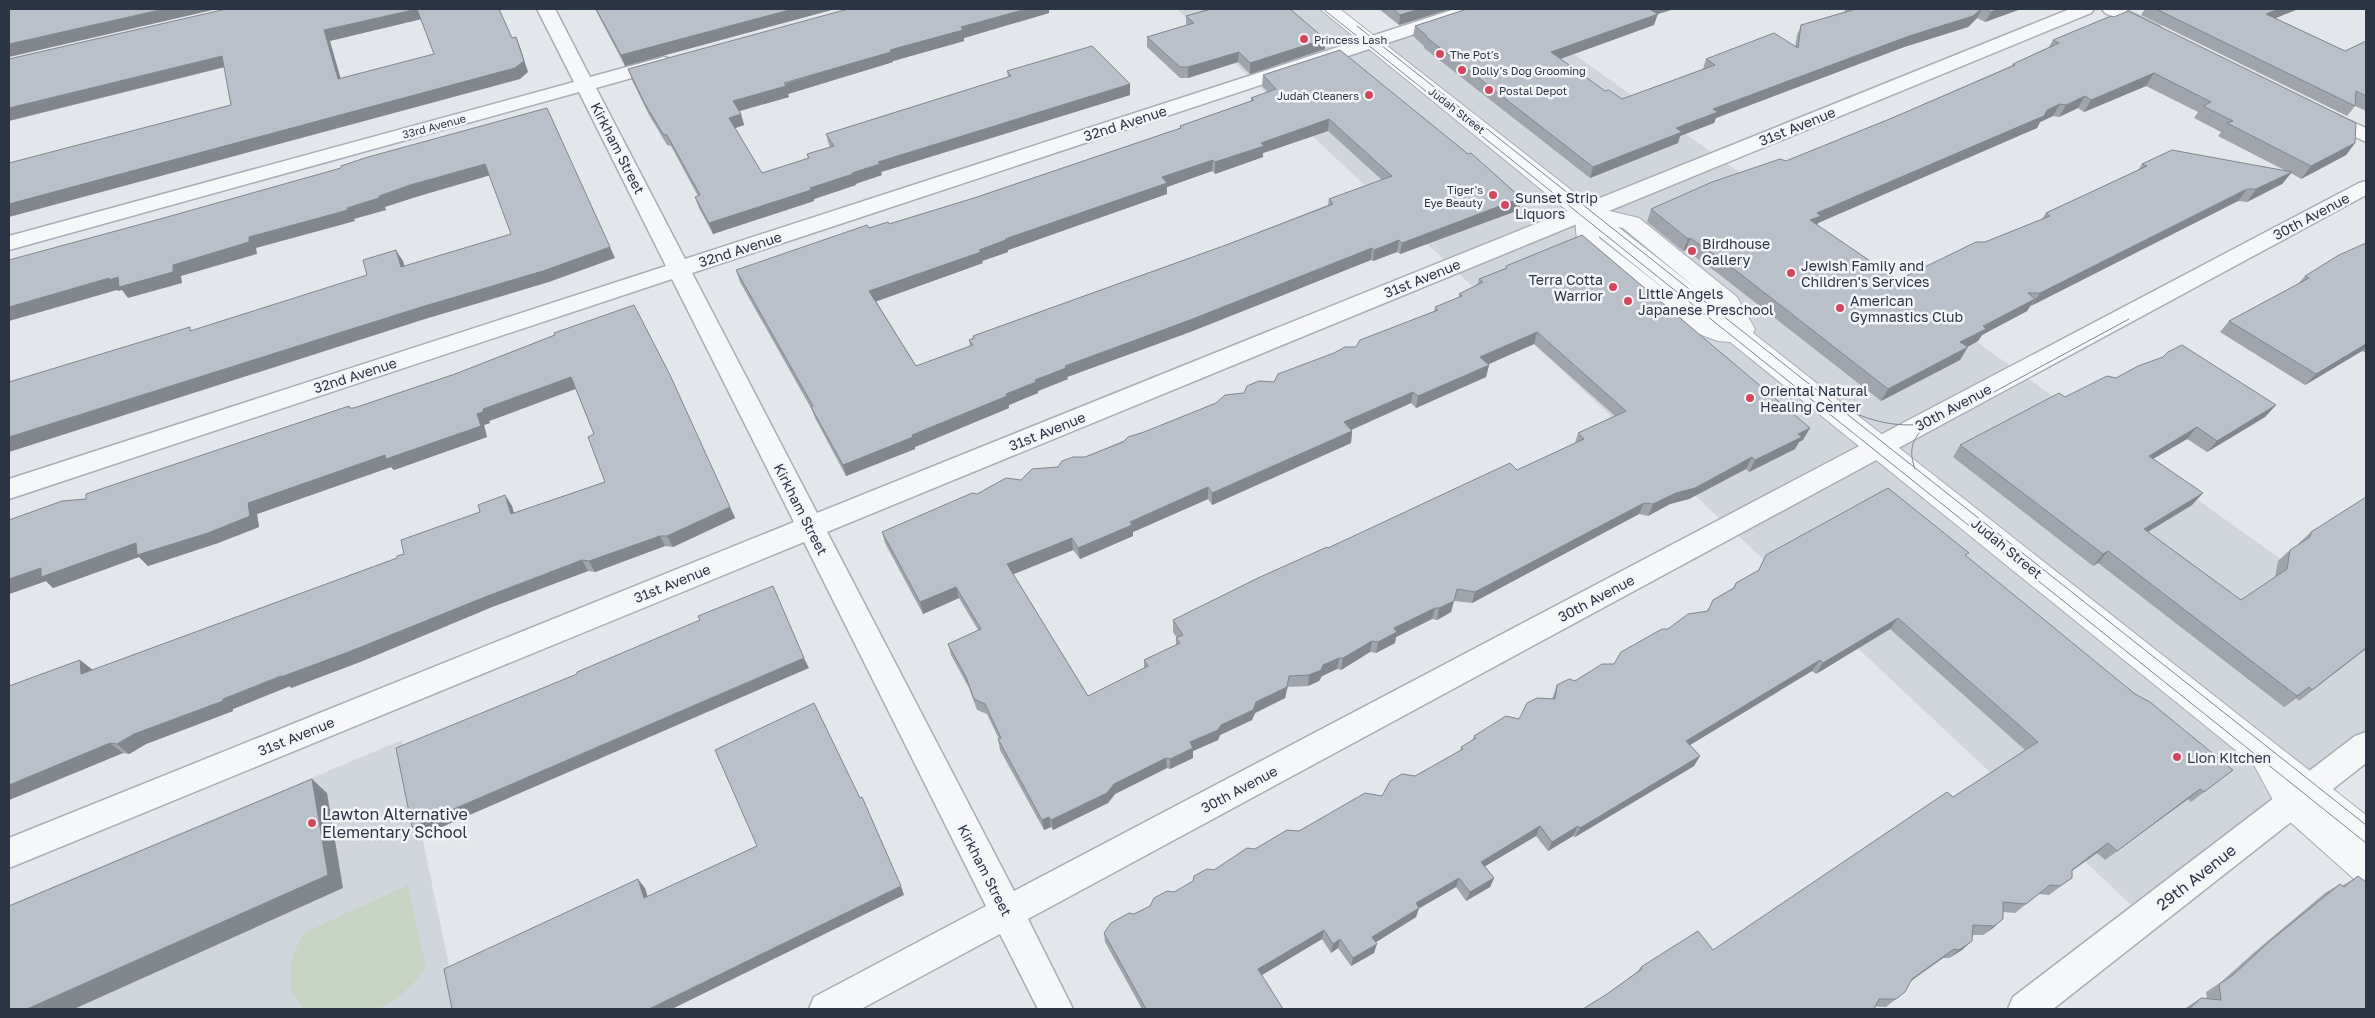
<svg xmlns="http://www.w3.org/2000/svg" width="2375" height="1018" font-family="'Golos Text',sans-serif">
<rect width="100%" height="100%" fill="#e3e6eb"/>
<!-- built -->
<path fill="#d1d6dd" d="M1177,9h152l41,33 141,-33 855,611v125l-222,172z
M402,740l56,269h-449v-104z"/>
<!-- green -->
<path fill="#c9d5c4" d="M408,885l18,83c-13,17 -30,36 -52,41 -15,4 -53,0 -70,0l-13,-19v-29l12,-28z"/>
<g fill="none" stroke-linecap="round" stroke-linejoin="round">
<defs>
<path id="minor" d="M537,9h18l35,68 74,-20 7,2 2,4 -2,4 -75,21 89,171 770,-250h26l-3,4 -786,260 125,240 1253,-504h24l-3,4 -1264,519 187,359 1345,-708 7,-2v14l-1338,724 45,90h-35l-38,-75 -139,75h-52l5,-12 172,-91 -182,-364 -795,326v-30l785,-316 -122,-243 -663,220v-20l657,-213 -87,-174 -570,158v-14l565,-154z
M2102,9h22l35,17 3,4 -3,4h-12l-42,-21z
M2324,109l42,19v14l-49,-23 -3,-4 3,-4z
M2366,732v31l-313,246h-45l5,-12 342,-261z"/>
<path id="tertiary" d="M1320,9h20l253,198 46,11 98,79 18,32 -2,4 613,482v69l-12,-5 -74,-66 -26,-48 -524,-423 -12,-1 -38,-14 -100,-81 -3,-5 -2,-24zM1618,227l5,1 74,61zM1599,236l78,63 -78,-61z"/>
</defs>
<!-- minor casing -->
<use href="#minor" stroke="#a8adb6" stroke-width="3"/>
<!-- tertiary casing -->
<use href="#tertiary" stroke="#a8adb6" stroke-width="2"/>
<!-- minor -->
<use href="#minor" fill="#f6f7f9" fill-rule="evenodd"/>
<!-- tertiary -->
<use href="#tertiary" fill="#f6f7f9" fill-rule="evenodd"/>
<!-- tram -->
<path stroke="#7c8695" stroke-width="1" d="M1323,9l1043,834
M1357,26l1009,799
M1848,410c27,13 53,18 82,13
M1915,469c-5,-14 -5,-25 5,-37l209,-113"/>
</g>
<!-- wall -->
<path fill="#a0a5ad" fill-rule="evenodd" d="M595,9h240l-210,57z
M1203,9h87l35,30v10l-75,25 -12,-12 -50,16h-8l-33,-31v-10l39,-12v-9l19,-6z
M1379,9h71l-51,16z
M1467,9h207l-17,5 -3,11 -94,34 45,32 17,8 81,-30 3,-10 89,-12 2,-12 4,-10 43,-13 2,-3h175l-36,13 -8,-4 -9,9 -64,20 -188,71 -2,5 -34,13 -2,7 -88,35 -166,-130v-2l-11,-10 2,-10z
M2145,9h153l-23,9 70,33 21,-10v70l-11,-5 -8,10 -206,-101z
M1049,13l-85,25v3l-71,20v1l-105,32 1,3 -50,14 2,3 3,11 -9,3 27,45 46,-14 -1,-5 23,-7 -1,-2 -3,-11 182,-57 -1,-6 123,24 -249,77 1,3 -27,9 1,1 -42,14v2l-101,33 -14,-26 -4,-11 3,-1 -27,-50 -4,-1 -18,-30 -17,-35 -4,-11z
M2111,16l244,127 -9,12 -45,24 -10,-6 -9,11 -35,18 -9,-1 -208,105 -3,5 -45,24 -4,6 -11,6 -7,13 -79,41 -161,-126 -34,-25 -3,1 -36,-29 4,-13 135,-48 106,-43 119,-52 2,-2 36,-17 4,-7zM2146,86l52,26 -4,6 27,14 -3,4 68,35 -144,-7 -4,6 -92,43 -4,6 -57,23 -87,38 -81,-55 1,-2 207,-90 12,-5 3,-6 13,-6 6,1 19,-9 6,4z
M1263,75l258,123 -2,12 -119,44 -3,-2 -24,9 -2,-1 -181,72 -123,45 1,2 -30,12v2l-29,12v3l-94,39v2l-69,27 -31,-58 -3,-8 -72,-128 -4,-12 133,-42 20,-4 85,-26 206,-70v-2l71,-25v-3l17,-6 -6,-6zM1328,131l54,49 -53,19 -1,6 -102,40 -253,91v2l-4,2 1,6 -54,20 -40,-65 107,-38 -1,-2 26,-9v-2l159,-56v-7l45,-16 3,3 48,-17v-4z
M2366,243v110l-4,-2 -57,34 -85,-53 9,-11 68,-36 8,-9z
M1506,266l297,174 -4,2 -4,7 -46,23 -3,-3 -57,30 -19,5 -22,12 -9,-2 -167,89 -18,-2 -3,11 -14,8 -5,-1 -36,18 -1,6 -19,10 -6,-1 -29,18 -4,-1 -15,7 -3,5 -11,5 -20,1 -3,11 -30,15 -3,7 -32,15 -2,5 -25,11v7l-23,11 -3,-1 -52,26 -7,9 -55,27 -2,-3 -7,3 -44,-80 -2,-11h1l-12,-25 -10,-4 -8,-22 -18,-33 -3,-11 30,-14 -19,-32 -36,16 -38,-71 -3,-11 95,-38 44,-14 64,-23 59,-25 130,-50 82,-35 78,-36 1,-4 24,-10v-3l18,-9 2,-6 27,-11zM1534,344l81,72 -37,17 -3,10 -58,27 -189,78 -155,72v12l4,6h-1v7l-32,15v8l-56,28 -75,-122 60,-24 7,9 53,-23v-4l75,-33 4,6 139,-62 1,-12 -1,-1 60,-27 5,5 70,-31 3,-12 -1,-1z
M555,335l175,172 5,11 -62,29 -8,-1 -70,26 -7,-1 -96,36 -132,55 -69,26 -1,-2 -57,23v2l-87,33 -17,10 -6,-1 -114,47v-114l84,-16 304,-112 7,-4 76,-42 25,-17 7,11 2,7 91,-31 -11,-48 -18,-45 -87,32 1,2 -6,2 3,12 -93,33 -3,-3 -134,47 2,13 -41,16 -70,23 -9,-9 -86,31 -7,-7 -37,13v-74l77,-21 263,-93 1,2h4l101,-34z
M2116,378l160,27 -11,12 -58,35 -20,-13 -34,20 39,46 -44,27 93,68 34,-23 3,-16 12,-11 8,-5 1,-2 12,-11 55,117 -67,52 -3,-3 -12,9 -186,-144 -5,3 -140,-109 7,-12 105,-48z
M1766,555l200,1 254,224 -29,22 -3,-3 -83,61 -8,-7 -25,18v7l-23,17 -10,-1 -24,19 -12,-1 -10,16 -10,7h-10l-11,15 -13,8h-6l-32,23 -6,11 -19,15 -279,-13 30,-22 4,-5 72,-17 240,-153 72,-47 -135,-121 -74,45 -4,-3 -122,74 10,11 -6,10 -119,71 -2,-1 -25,15 -12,-15 -51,30 9,12 -4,9 -24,14 -10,-14 -37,21 -3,9 -40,25 -2,11 -23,13 -13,-18 -7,5 -9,-14 -61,36 22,34h-141l-37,-67 -1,-9 30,-19 16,-8 64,-36 41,-21 127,-53 33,-20 45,-25 1,-4 11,-6 2,-5 45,-17 33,-20 5,-14 18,-4 39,-17 54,-35 39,-18 6,-11 20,-12 3,-5 22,-12z
M2358,876l8,133h-182l17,-11 6,1 -1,-7 14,-9 37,-33 68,-57 15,-9 2,2z"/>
<!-- shaded-wall -->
<path fill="#82868d" d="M164,9h53l-208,48v-13z
M417,9l5,10 -92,22 14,49 -6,-11 -14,-49z
M793,9h42l-210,57 -4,-11z
M1026,9h23v4l-85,25v3l-71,20v1l-105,32 1,3 -53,15 -3,-11 228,-74z
M1419,9h31l-51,16 1,-10z
M1648,9h26l-29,9z
M1982,9l-5,9 -9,9 -64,20 -188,71 -2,5 -34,13 -2,7 -88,35 3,-11 83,-39 37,-19z
M1999,9h22l-36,13 6,-10z
M2279,9h19l-39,16 7,-11z
M1658,14l-4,11 -105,38 2,-11z
M516,37l4,10 8,25 -8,7 -511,138v-13z
M1325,39v10l-75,25v-11z
M1239,52l-1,10 -50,16v-11z
M222,56l7,10 -220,55v-13z
M2154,73l-8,13 -62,26 7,-12z
M1130,84v11l-249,77 1,3 -27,9 1,1 -42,14v2l-101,33 -4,-11 143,-50 26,-11z
M2085,96l-7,12 -19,9 7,-12z
M2060,104l-7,12 -13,6 -3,6 -219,95 -3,5 -5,-8 7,-7z
M741,114l3,11 -11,4 -4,-11z
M1329,119l-1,12 -65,22v4l-48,17v-12l46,-19z
M2355,143l-9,12 -45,24 10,-13z
M1213,160l-1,11 -45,16v7l-159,56v2l-26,9 1,2 -111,40 -3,-12 110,-41 183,-73z
M485,164l6,11 -75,22 -31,10 1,3 -32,9 1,2 -99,27 1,6 -76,22 1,7 -54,15 -6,-8 -4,1 -1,-1 -108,31v-14l100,-29 9,-1 55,-12 76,-28 98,-29 63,-23z
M2292,172l-10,12 -35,18 9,-13z
M2247,189l-9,12 -207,105 9,-13z
M1521,198l-2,12 -119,44 2,-11z
M1690,238l-4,12 -3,1 5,-12z
M1399,240l-2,12 -24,9 1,-11z
M610,247l5,11 -66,24 -124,37 -416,133v-15z
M1372,248l-1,12 -181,72 -123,45 1,2 -30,12v2l-29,12v3l-94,39v2l-69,27 -3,-11 163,-71 59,-28z
M396,250l7,11 5,17 -7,-11z
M2035,299l-8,12 -45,24 -4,6 -25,14 7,-13 33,-21z
M1537,332l-3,12 -56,25 2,-12z
M2366,344v3l-4,4 -57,34 11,-11z
M1968,347l-8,13 -79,41 7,-12z
M1489,365l-3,12 -70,31 2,-12z
M571,377l6,11 -88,33 1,2 -6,2 3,12 -93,33 -3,-3 -134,47 2,13 -41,16 -70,23 -9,-9 -86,31 -7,-7 -37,13v-15l32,-11 207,-65 229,-89 6,-5z
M1413,392l-2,11 -69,31 2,-12z
M2276,405l-11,12 -58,35 10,-11z
M2197,427l-10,12 -48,28 10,-11z
M1810,428l-7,12 -4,2 -4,7 -46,23 6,-12 43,-26z
M1352,431l-1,12 -139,62v-12z
M1752,457l-6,12 -57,30 -19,5 -22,12 5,-12 23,-11z
M1208,487v12l-75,33v4l-53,23 -2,-11 52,-26z
M2203,493l-11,12 -58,35 10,-11z
M505,495l7,11 5,19 -6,-11z
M1644,503l-5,11 -167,89 3,-11z
M730,507l5,11 -62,29 -6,-11z
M660,536l5,10 -70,26 -6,-11z
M1072,538l1,12 -64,26 -2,-12z
M2108,551l-10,12 -5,3 10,-12z
M582,560l6,11 -96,36 -132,55 -69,26 -1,-2 -57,23v2l-87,33 -17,10 -12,-10 17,-10 89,-35 262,-102z
M956,587l3,11 -36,16 -3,-12z
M1454,601l-3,11 -14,8 2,-12z
M1435,608l-3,11 -36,18 -1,6 -19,10 2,-11 16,-14z
M1898,618l-8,11 -74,45 7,-11z
M1372,641l-2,11 -29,18 2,-12z
M804,658l5,10 -388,168 -9,-9z
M1339,658l-2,11 -15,7 -3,5 -11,5 1,-11 14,-10z
M80,660l13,10 -12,4z
M1820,660l-8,11 -132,80 6,-10z
M1289,676l-4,22 -30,15 -3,7 -32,15 -2,5 -25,11v7l-23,11v-10l20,-17 66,-40z
M2309,687l-13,11 -12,9 13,-11z
M110,743l13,10 -114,47v-15z
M1700,756l-6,10 -119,71 5,-9z
M1166,758l1,10 -52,26 -7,9 -55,27 -2,-10 63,-36z
M312,779l15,14 16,95 -269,121h-47z
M2200,789l-12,10 -83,61 12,-9z
M1049,817l2,10 -7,3 -2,-10z
M1540,826l-4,10 -59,35 4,-9z
M1578,826l-5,10 -25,15 4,-9z
M2108,843l-11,10 -37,26z
M1459,878l-3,9 -43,25 3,-9z
M1494,878l-4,9 -24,14 4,-9z
M638,879l7,9 6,19 -7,-9z
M901,886l3,9 -232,114h-23z
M1419,908l-3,9 -46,29 2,-9z
M2003,919l-10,9 -10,7 11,-9z
M1324,930l-2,9 -65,39 1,-9z
M1340,939l-2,9 -7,5 2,-9z
M1972,941l-10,9 -13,8 10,-8z
M1377,944l-3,9 -23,13 2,-8z
M1954,949l-11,9 -41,29 10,-8z"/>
<!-- building -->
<path fill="#bac0c9" stroke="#82868d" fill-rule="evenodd" d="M9,9h155l-155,35z
M226,9h191l-93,21 14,49 96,-25 -17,-45h82l13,29 4,-1 8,24 -9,7 -506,136v-41l222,-58 -9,-49 -213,52v-49z
M596,9h197l-172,46z
M848,9h178l-65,18 2,3 -73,20 1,2 -107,31 2,3 -53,15 8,13 -12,4 33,55 47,-15 -2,-4 27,-8 -8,-12 185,-58 -4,-5 85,-25 38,38 -252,78 2,2 -28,9 1,1 -43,14 1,2 -102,33 -14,-26 5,-2 -33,-60 -4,-1 -18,-30 -17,-35z
M1211,9h79l35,30 -75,24 -11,-11 -51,15h-8l-33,-30 47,-14 -8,-7z
M1393,9h26l-19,6z
M1467,9h182l9,5 -107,38 54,39 4,-1 13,9 93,-34 -9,-6 68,-26 24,15 3,-23 55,-16h125l-8,7 -64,20 -196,73 5,3 -42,16 6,4 -89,35 -167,-130 1,-1 -12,-10z
M1985,9h14l-8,3z
M2156,9h123l-13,5 79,37 21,-10v55l-10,-5 -1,15z
M2128,11l228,112 -1,20 -44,23 -84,-43 6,-2 -30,-15 8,-4 -57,-29 -63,27 -6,-4 -19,9 -6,-1 -13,6 -3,6 -12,5 -215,92 4,3 -11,4 88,60 78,-38h9l65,-26 -4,-3 101,-47 -5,-2 30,-14 120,22 -36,17h-9l-207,104h-12l7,6 -42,22 -10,5 3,3 -26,13 8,5 -80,42 -163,-127 -35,-24 -2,1 -37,-30 61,-27 68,-23 6,2 106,-43 123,-53 -2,-1 46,-21 -6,-3 58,-24 3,1z
M1340,50l128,104 3,-1 50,45 -119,45 -3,-3 -25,10 -2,-2 -182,72 -125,46 1,2 -31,12 1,2 -30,12 1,2 -95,39 1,2 -70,28 -32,-58 2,-1 -77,-136 131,-45 2,3 19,-6 1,2 85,-26 207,-70 -1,-2 74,-26 -3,-2 25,-9 -13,-14zM1329,119l63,57 -63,23 4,5 -107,41 -253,91 1,2 -5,2 4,5 -57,21 -47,-75 112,-39 -2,-2 27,-10 -1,-1 162,-56 -5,-6 51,-17 2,2 49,-16 -3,-3z
M547,108l63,139 -67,24 -125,37 -409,129v-55l181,-55v4l177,-56 -4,-15 33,-10 5,17 110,-33 -26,-70 -75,21 -31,11v2l-32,10 1,2 -99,27v5l-76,23v7l-54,15 -1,-10 -9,3v-2l-100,29v-47l151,-41 181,-51v-2l27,-9z
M1582,235l228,193 -12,6 4,3 -47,23 -3,-3 -57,31 -19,5 -23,11 -9,-1 -169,89 -18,-3 -3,12 -15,7h-4l-41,20 3,4 -19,10 -6,-1 -29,17h-4l-16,7 -2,5 -12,5 -20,1 -2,11 -31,15 -3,8 -32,15 -3,5 -28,12 3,6 -23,11 -4,-1 -52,26 -7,9 -56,27 -2,-3 -7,3 -44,-81 3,-1 -16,-34 -11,-5 -8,-22 -18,-33 33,-15 -25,-42 -36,15 -38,-70 90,-39 5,1 29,-16 15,2 11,-11 26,-2 4,-6 11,-4h12l38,-15 5,-5 16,-5 72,-29 9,-8 19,-2 3,-7 12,-5 15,1 4,-8 56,-21 11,-6h11l4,-7 78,-30 -3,-3 27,-11 -3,-2 24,-12 -4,-3 28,-11 -1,-2zM1537,332l89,79 -48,22 6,6 -67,31 -7,-7 -182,85 -1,-1 -69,31 -85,42 10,15 -7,3 4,5 -36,17 4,6 -60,30 -81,-132 65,-26 6,10 54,-23 -2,-3 78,-35 4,6 140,-62 -8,-9 69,-30 5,4 71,-31 -9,-8z
M2366,243v101l-50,30 -87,-53 80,-43 -4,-2 34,-21z
M634,305l36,70 60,132 -63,29h-7l-71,25 -7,-1 -97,37 -134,54 -70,26v-1l-58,23v2l-89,33 -17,10 -7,-1 -101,42v-99l71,-26 1,14 316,-116v-2l7,-2 -3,-14 79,-28 -2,-7 27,-10 6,19 94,-32 -17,-45 6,-3 -23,-57 -88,32v3l-6,2 4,12 -95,33 -1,-4 -137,48 2,13 -42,17 -71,22 -1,-12 -95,34v-9l-32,11v-59l53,-19 24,-2v-5l170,-57 93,-31v2h5l101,-34 100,-39 -1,-2z
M2182,345l94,60 -59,36 -20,-14 -48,29 54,37 -59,36 97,71 46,-31 3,-19 20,-13 1,-5 55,-35v151l-54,42 -3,-3 -12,9 -189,-145 -5,3 -143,-109 99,-52 6,4 42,-21 9,2 22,-12 25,-9 5,-5z
M1888,488l81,65 -4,2 27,22 143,117 15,8 83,68 -29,22 -4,-3 -83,62 -9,-8 -36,27v8l-12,8 -10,-1 -24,19 -23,-2v17l-9,7 -21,-1 -1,16 -13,9 -5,-1 -42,30 -7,13 -9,7h-17l-5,10h-291l24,-15 35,-25 -1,-2 57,-36 15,19 234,-158 6,5 85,-55 -140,-124 -75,45 -3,-3 -134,81 14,15 -120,72 -2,-2 -26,16 -12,-16 -59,36 13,16 -24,14 -11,-14 -43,25 3,5 -47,29 5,7 -24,14 -13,-19 -7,5 -9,-14 -66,39 25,40h-137l-42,-76 7,-10 18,-10 5,1 16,-8 4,-8 13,-7 7,1 19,-11 1,-5 13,-7 7,1 33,-22 8,1 32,-19 12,1 66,-38 17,3 8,-15 12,-7 13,2 48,-27 -2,-2 15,-9 -2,-2 32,-20 13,3 8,-16 10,-5 18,1 2,-14 12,-6 6,2 27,-17h12l7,-12 41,-23h6l20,-15 20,-3 5,-11 21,-12 2,-5 23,-13 7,-15z
M773,586l31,72 -392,169 -16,-79 181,-74v-2l123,-52 -2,-4z
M814,703l46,95 2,-1 39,89 -252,123h-197l-8,-40 194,-90 6,19 113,-52 -42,-96z
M312,779l16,96 -301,134h-18v-103z
M2358,876l8,6v127h-177l1,-1 11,-10 20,2 -2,-16 14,-9 37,-34 70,-57 4,3z"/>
<!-- markers -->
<g fill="#d2475e" stroke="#f3f5f8" stroke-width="2">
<circle cx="1304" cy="39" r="5"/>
<circle cx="1440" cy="54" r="5"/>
<circle cx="1462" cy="70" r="5"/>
<circle cx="1489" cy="90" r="5"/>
<circle cx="1369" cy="95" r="5"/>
<circle cx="1493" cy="195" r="5"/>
<circle cx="1505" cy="205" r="5"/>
<circle cx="1692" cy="251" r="5"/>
<circle cx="1791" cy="273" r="5"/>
<circle cx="1613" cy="287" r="5"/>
<circle cx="1628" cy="301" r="5"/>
<circle cx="1840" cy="308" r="5"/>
<circle cx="1750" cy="398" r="5"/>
<circle cx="2177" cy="757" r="5"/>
<circle cx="312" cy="823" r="5"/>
</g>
<g text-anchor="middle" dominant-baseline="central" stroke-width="5" stroke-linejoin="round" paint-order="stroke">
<!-- far-poi labels -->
<g font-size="11" fill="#2a3444" stroke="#f3f5f8" text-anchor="start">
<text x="1314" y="39">Princess Lash</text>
<text x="1450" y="54">The Pot's</text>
<text x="1472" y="70">Dolly's Dog Grooming</text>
<text x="1499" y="90">Postal Depot</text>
<text x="1359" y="95" text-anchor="end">Judah Cleaners</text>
<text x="1483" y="189" text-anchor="end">Tiger's<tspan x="1483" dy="13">Eye Beauty</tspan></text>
</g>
<!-- far-street labels -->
<g font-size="11" fill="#2a3444" stroke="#f3f5f8">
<text transform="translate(1457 110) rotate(38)">Judah Street</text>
<text transform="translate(434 126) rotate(-15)">33rd Avenue</text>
</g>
<!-- street labels -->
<g font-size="14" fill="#2a3444" stroke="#f3f5f8">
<text transform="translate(1125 123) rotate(-18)">32nd Avenue</text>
<text transform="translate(1797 126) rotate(-22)">31st Avenue</text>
<text transform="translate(618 148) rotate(63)">Kirkham Street</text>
<text transform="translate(2311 216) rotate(-28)">30th Avenue</text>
<text transform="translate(740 249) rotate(-18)">32nd Avenue</text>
<text transform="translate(1422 278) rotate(-22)">31st Avenue</text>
<text transform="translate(355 375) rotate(-18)">32nd Avenue</text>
<text transform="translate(1953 407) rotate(-28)">30th Avenue</text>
<text transform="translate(1047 431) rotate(-22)">31st Avenue</text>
<text transform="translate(801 509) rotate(63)">Kirkham Street</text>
<text transform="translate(2007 548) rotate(39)">Judah Street</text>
<text transform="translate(672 583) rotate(-22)">31st Avenue</text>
<text transform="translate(1596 598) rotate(-28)">30th Avenue</text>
<text transform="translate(296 736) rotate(-22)">31st Avenue</text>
<text transform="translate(1239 789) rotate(-28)">30th Avenue</text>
<text transform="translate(985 870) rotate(63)">Kirkham Street</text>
</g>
<!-- poi labels -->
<g font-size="14" fill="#2a3444" stroke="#f3f5f8" text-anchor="start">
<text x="1515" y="197">Sunset Strip<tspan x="1515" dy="16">Liquors</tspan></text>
<text x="1702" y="243">Birdhouse<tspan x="1702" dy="16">Gallery</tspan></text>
<text x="1801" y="265">Jewish Family and<tspan x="1801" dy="16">Children's Services</tspan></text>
<text x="1603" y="279" text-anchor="end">Terra Cotta<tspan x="1603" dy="16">Warrior</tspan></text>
<text x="1638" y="293">Little Angels<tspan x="1638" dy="16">Japanese Preschool</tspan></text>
<text x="1850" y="300">American<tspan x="1850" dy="16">Gymnastics Club</tspan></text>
<text x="1760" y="390">Oriental Natural<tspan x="1760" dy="16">Healing Center</tspan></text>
<text x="2187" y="757">Lion Kitchen</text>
</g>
<!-- near-poi labels -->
<g font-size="16" fill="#2a3444" stroke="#f3f5f8" text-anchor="start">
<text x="322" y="814">Lawton Alternative<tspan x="322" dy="18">Elementary School</tspan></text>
</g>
<!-- near-street labels -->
<g font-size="16" fill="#2a3444" stroke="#f3f5f8">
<text transform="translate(2196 877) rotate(-38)">29th Avenue</text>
</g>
</g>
<!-- border -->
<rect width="2375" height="1018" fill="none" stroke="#2a3444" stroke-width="20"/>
</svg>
